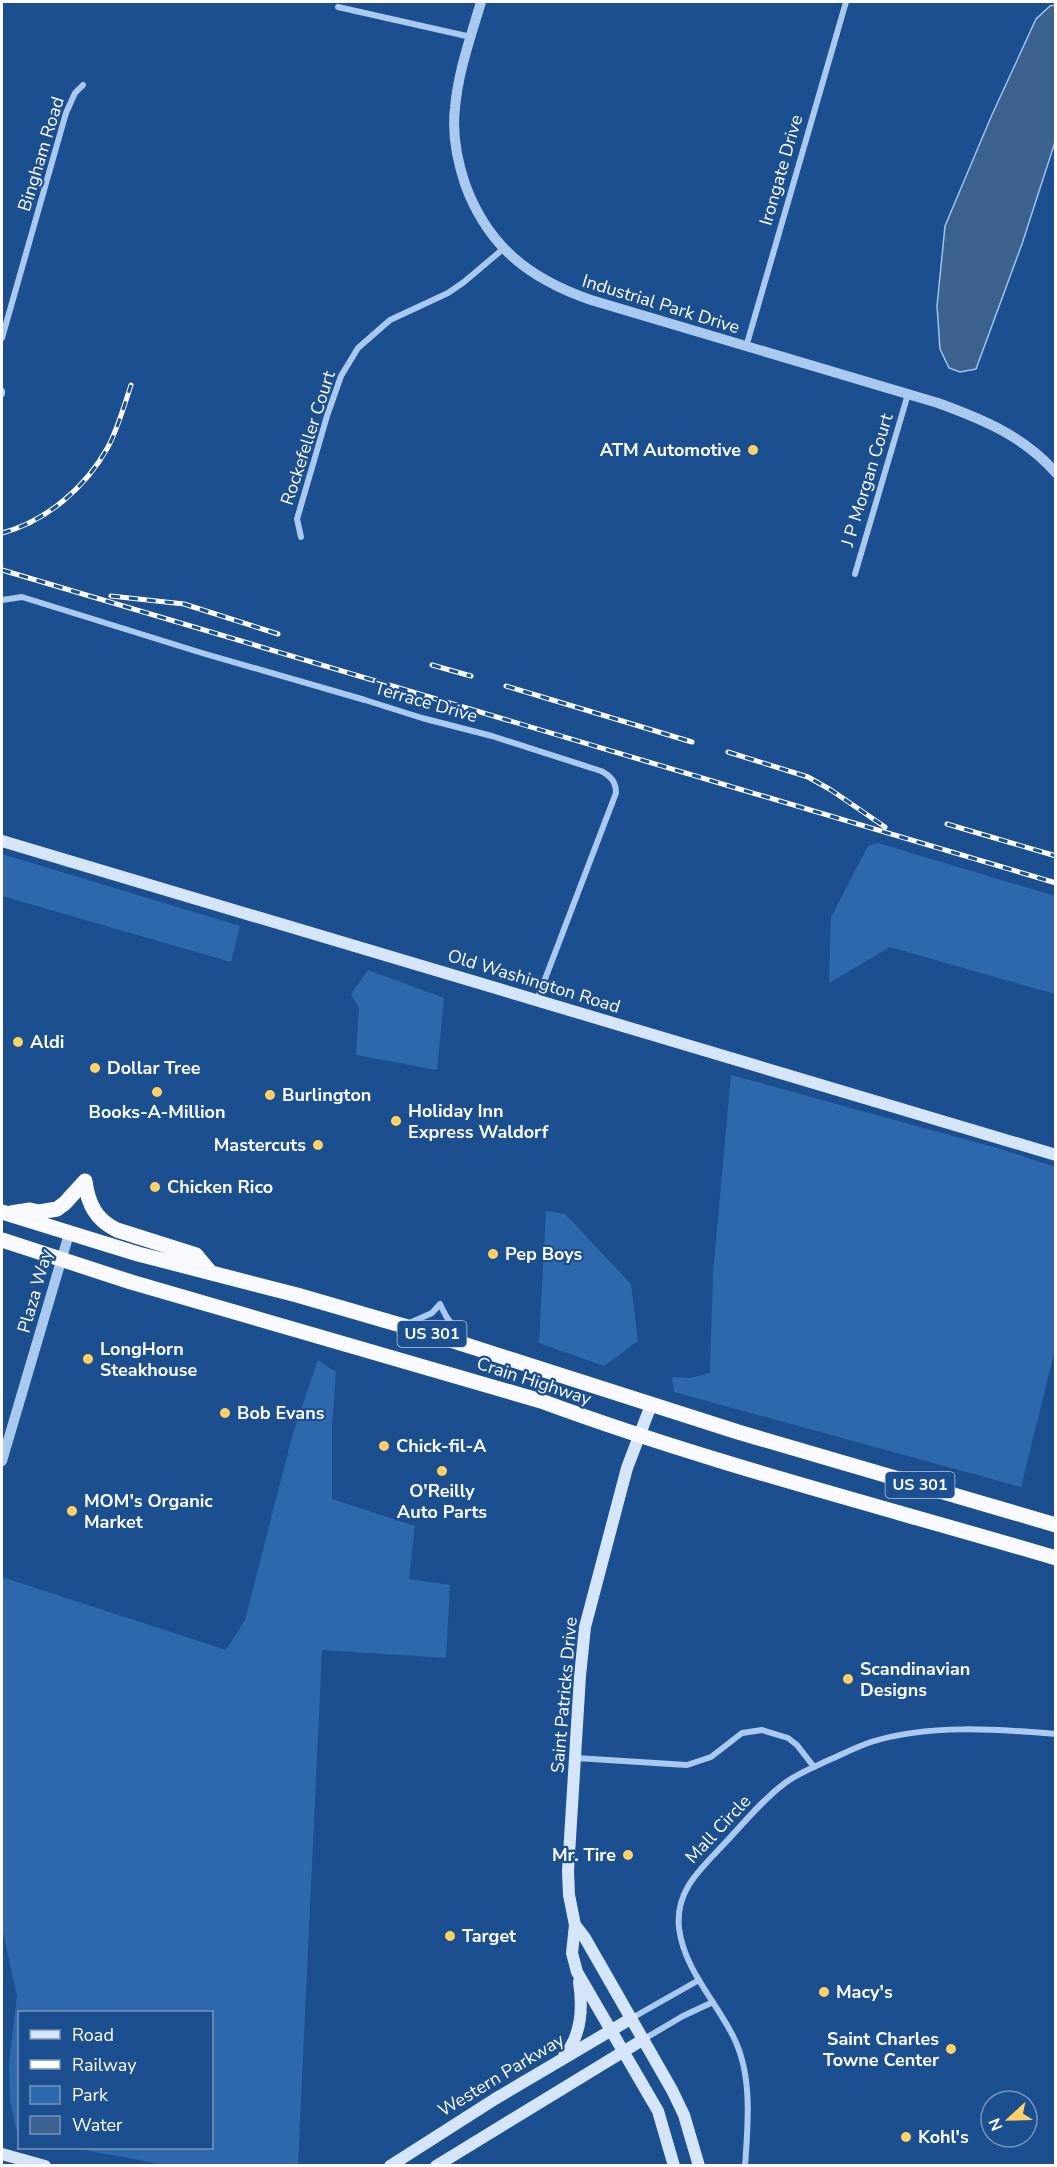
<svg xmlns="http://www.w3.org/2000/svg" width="1057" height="2167" font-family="'Nunito Sans',sans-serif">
<rect width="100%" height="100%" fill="#1b4f8f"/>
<!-- green -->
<path fill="#2e69ad" d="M878,843l177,53v98l-165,-47 -61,36 2,-66 37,-71z
M2,854l238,72 -9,36 -229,-66z
M368,970l76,28 -7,72 -81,-15 3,-47 -8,-14z
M731,1075l273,75 51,17v182l-34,138 -347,-95 -2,-15 17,1 21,-5 3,-101z
M546,1211l19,3 66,70 7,57 -34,25 -65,-23z
M318,1360l18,12 -4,55v72l83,27 -6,53 41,6 -4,73 -124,-8 -24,515h-132l-92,-17h138v-136h-192l-2,125 -8,-36 -1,-37 8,-68 -15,-68v-351l224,73 19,-30 48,-187z"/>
<!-- water -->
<path fill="#3c6290" stroke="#9cc4f0" stroke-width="1.5" d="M1055,5v137l-33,102 -46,125 -16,3 -11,-4 -9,-19 -3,-43 8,-80 46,-109 45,-98 14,-13z"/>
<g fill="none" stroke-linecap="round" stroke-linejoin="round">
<!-- minor -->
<path stroke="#a9c9ee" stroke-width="6" d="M338,7l133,30
M2,338l64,-225 9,-20 8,-8
M746,347l100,-345
M2,391v3
M301,537l-4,-18 30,-103 14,-40 17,-28 32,-28 58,-27 16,-11 39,-33
M855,574l53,-180
M2,600l20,-3 180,56 163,47 57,18 70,18 109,35c10,5 15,11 15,22l-79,207
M407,1324l25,-11 8,-9 6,12 17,24
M576,1758l111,7 24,-8 31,-24 20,-3 26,8 9,7 17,22
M632,2018l67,-38
M644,2039l39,-23 30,-14
M745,2166c3,-42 8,-91 -12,-130 -18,-36 -49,-67 -54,-108 -4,-38 22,-59 45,-84 20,-21 38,-44 61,-61 13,-10 29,-16 44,-23 14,-6 27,-13 42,-18 57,-18 126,-13 185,-8"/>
<!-- tertiary -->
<path stroke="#a9c9ee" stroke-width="10" d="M481,2c-10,34 -23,70 -26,106 -3,25 2,52 10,76 23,63 65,95 126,116l347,103c44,16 86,33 118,70
M2,1461l67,-227"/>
<!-- secondary -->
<path stroke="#d6e6fa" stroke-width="12" d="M2,841l1054,314
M651,1405l-24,63 -42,159 -5,49 -12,195 1,24 6,30 -3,28 5,19 81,139 16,55
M575,1925l10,13 87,152 12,25 15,51
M564,2056c18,-21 19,-48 15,-74
M2,2154l43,12
M390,2166l105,-67 137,-81
M436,2166l208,-127"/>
<!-- trunk -->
<path stroke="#f8faff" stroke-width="15" d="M85,1181c3,23 11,39 32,49l79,25 15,18
M2,1212l136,42 159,41 138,40 303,97 318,93
M11,1213l19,-3 9,2 18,-3 8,-6 20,-22
M2,1240l129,42 410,119c168,62 343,106 515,157"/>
<defs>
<path id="rail" d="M2,533c45,-12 84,-46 106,-86 10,-19 16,-41 23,-62
M2,570l1054,313
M111,596l73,8 94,30
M432,665l39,11
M506,686l186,56
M728,752l80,25 23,13 54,37
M947,824l109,32"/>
</defs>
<!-- rail casing -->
<use href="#rail" stroke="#fff" stroke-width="5"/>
<!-- rail -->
<use href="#rail" stroke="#1b4f8f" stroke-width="3" stroke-dasharray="9" stroke-linecap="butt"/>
</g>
<!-- markers -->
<g fill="#ffd166" stroke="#1b4f8f" stroke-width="2">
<circle cx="753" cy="450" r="6"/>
<circle cx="18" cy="1042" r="6"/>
<circle cx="95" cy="1068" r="6"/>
<circle cx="157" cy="1092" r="6"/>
<circle cx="270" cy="1095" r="6"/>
<circle cx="396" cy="1121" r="6"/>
<circle cx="318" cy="1145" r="6"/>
<circle cx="155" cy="1187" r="6"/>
<circle cx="493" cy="1254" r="6"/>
<circle cx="88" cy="1359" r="6"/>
<circle cx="225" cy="1413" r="6"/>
<circle cx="384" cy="1446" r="6"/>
<circle cx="442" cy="1471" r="6"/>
<circle cx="72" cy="1511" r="6"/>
<circle cx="848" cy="1679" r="6"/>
<circle cx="628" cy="1855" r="6"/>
<circle cx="450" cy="1936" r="6"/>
<circle cx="824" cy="1992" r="6"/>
<circle cx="951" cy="2049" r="6"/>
<circle cx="906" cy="2137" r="6"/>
</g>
<g text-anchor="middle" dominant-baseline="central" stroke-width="4.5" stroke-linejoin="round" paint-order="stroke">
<!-- shield labels -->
<g fill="#1b4f8f" stroke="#bbcadd" stroke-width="1.5">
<rect x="397.5" y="1321" width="69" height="26" rx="4.5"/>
<rect x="885.5" y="1472" width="69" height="26" rx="4.5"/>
</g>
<g font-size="16" font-weight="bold" fill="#fff">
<text x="432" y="1334">US 301</text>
<text x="920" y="1485">US 301</text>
</g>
<!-- street labels -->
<g font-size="18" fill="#fff" stroke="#1b4f8f">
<text transform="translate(41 154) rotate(-73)">Bingham Road</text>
<text transform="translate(781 170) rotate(-74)">Irongate Drive</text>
<text transform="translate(661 304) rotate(17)">Industrial Park Drive</text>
<text transform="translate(308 438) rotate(-72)">Rockefeller Court</text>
<text transform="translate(867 480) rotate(-73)">J P Morgan Court</text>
<text transform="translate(426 702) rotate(16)">Terrace Drive</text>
<text transform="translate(534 981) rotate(17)">Old Washington Road</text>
<text transform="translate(35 1291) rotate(-74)">Plaza Way</text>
<text transform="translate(534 1381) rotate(18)">Crain Highway</text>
<text transform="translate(564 1695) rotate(-85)">Saint Patricks Drive</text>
<text transform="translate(718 1829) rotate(-47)">Mall Circle</text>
<text transform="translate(501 2075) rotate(-31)">Western Parkway</text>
</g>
<!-- poi labels -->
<g font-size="18" font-weight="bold" fill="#fff" stroke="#1b4f8f" text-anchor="start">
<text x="741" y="450" text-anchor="end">ATM Automotive</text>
<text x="30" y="1042">Aldi</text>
<text x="107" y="1068">Dollar Tree</text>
<text x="282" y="1095">Burlington</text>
<text x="408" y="1111">Holiday Inn<tspan x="408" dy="21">Express Waldorf</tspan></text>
<text x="157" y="1112" text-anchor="middle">Books-A-Million</text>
<text x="306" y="1145" text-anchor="end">Mastercuts</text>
<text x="167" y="1187">Chicken Rico</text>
<text x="505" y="1254">Pep Boys</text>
<text x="100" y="1349">LongHorn<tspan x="100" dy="21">Steakhouse</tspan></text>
<text x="237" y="1413">Bob Evans</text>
<text x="396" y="1446">Chick-fil-A</text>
<text x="442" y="1491" text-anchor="middle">O'Reilly<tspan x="442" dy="21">Auto Parts</tspan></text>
<text x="84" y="1501">MOM's Organic<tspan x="84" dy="21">Market</tspan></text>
<text x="860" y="1669">Scandinavian<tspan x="860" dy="21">Designs</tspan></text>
<text x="616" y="1855" text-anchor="end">Mr. Tire</text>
<text x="462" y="1936">Target</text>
<text x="836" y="1992">Macy's</text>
<text x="939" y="2039" text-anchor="end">Saint Charles<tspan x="939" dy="21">Towne Center</tspan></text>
<text x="918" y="2137">Kohl's</text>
</g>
</g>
<!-- border -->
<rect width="1057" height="2167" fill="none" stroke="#ffffff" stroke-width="6"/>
<!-- legend -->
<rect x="18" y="2011" width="195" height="138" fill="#1b4f8f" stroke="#7695bc" stroke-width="1.5"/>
<rect x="30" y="2030" width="30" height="9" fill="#d6e6fa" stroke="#7695bc" stroke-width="1.5"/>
<text x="72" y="2041" font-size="18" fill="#ffffff">Road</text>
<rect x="30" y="2060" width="30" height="9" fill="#ffffff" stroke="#7695bc" stroke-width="1.5"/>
<text x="72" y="2071" font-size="18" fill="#ffffff">Railway</text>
<rect x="30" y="2086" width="30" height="18" fill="#2e69ad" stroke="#7695bc" stroke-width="1.5"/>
<text x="72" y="2101" font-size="18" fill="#ffffff">Park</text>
<rect x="30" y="2116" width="30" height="18" fill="#3c6290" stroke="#7695bc" stroke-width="1.5"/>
<text x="72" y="2131" font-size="18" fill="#ffffff">Water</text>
<!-- north arrow -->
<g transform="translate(1009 2119) rotate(248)"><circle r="28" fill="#1b4f8f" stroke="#7695bc" stroke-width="1.5"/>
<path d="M0-4.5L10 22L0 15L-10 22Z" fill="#ffd166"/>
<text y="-9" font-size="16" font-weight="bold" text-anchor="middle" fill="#ffffff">N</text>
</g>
</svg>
